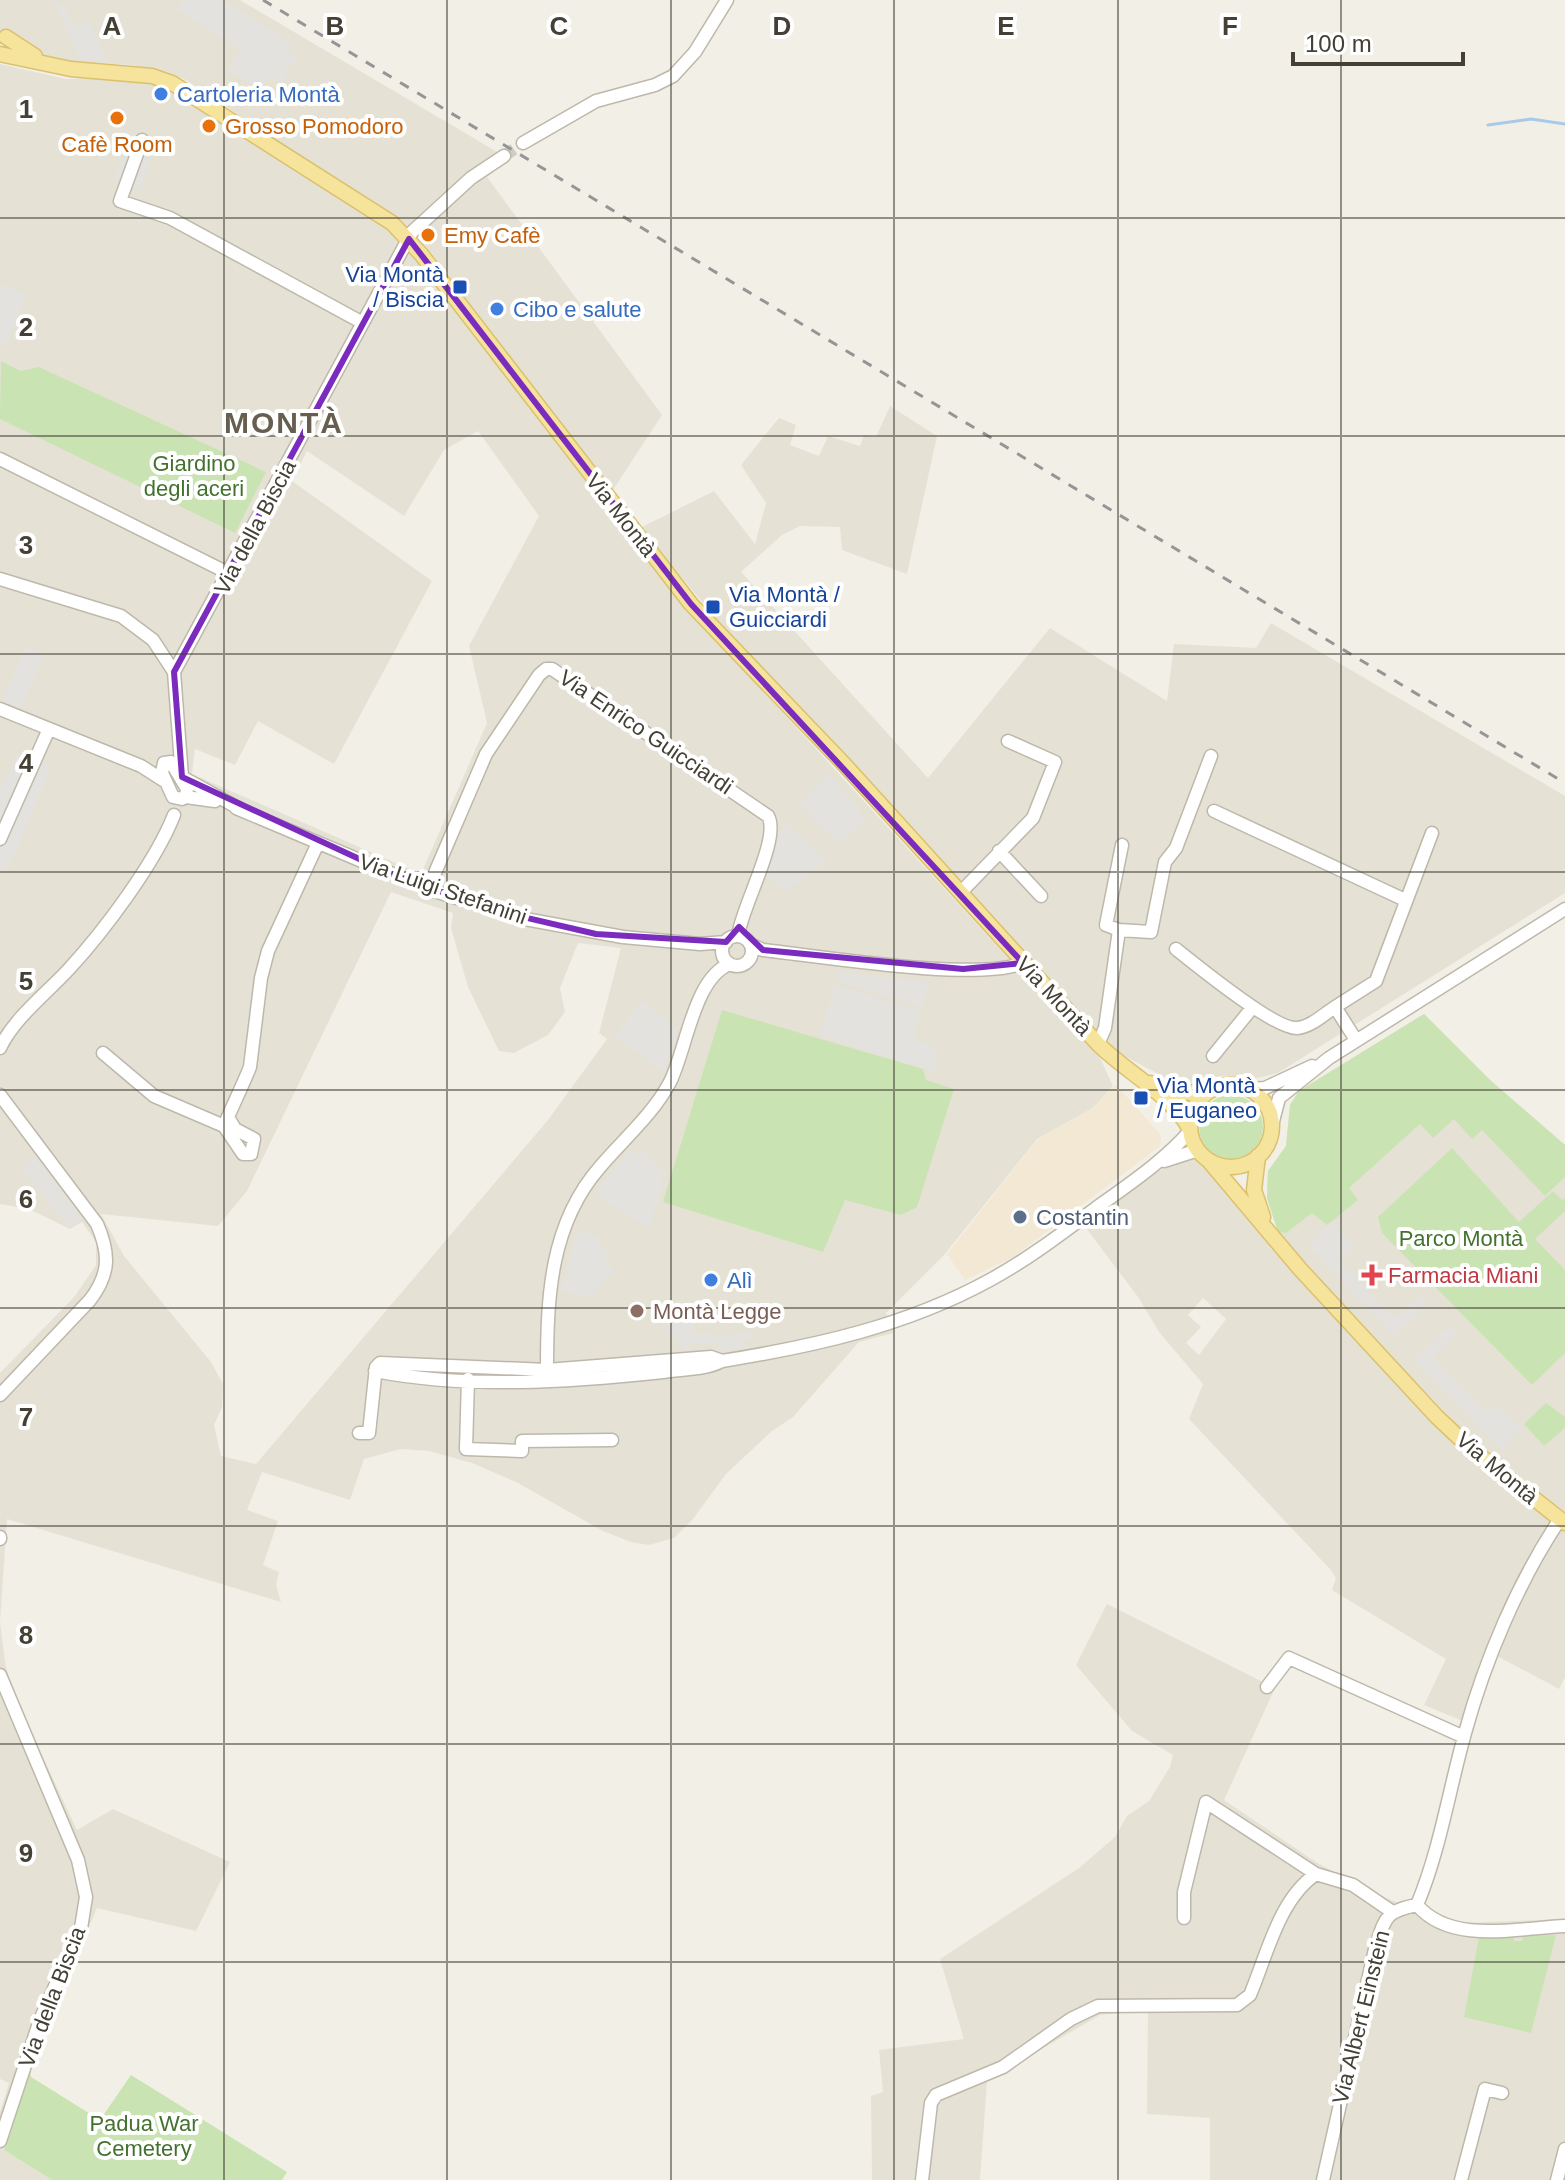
<svg xmlns="http://www.w3.org/2000/svg" width="1565" height="2180" font-family="Helvetica,sans-serif">
<rect width="100%" height="100%" fill="#f2efe7"/>
<!-- residential -->
<path fill="#e5e2d5" fill-rule="evenodd" d="M0,0h240l269,159 -22,18 175,238 -51,78 -192,-257 -233,-156 -20,-8 -35,-7 -76,-5 -55,-16z
M0,64l66,15 40,-1 56,7 233,149 284,366 421,458 13,28 -20,22 -56,31 -93,116 -58,58 8,20 -35,9 -66,75 -21,14 -46,43 -33,45 -19,19 -25,7 -18,-3 -28,-11 -85,-48 -46,-20 -43,-12 -28,-2 -37,10 -14,41 -88,-28 -15,38 31,11 -15,44 16,7 -3,13 5,17 -274,-83 -7,103 5,40 7,29 65,139 36,-21 117,53 -34,69 -99,-23 -51,119 -42,123 48,30h-52v-68l9,-29 -9,-4v-706l75,-77 21,-31v-23l-14,-20 -12,7 -41,-20 -29,-5zM478,431l61,85 -70,130 18,77 -66,151 -229,-100 3,-25 40,16 23,-44 76,43 98,-183 -140,-100 15,-30 97,65 40,-66zM391,892l62,21 -2,15 17,59 31,64 15,2 34,-18 17,-23 -5,-24 18,-45 43,5 -22,85 8,6 -59,81 -292,344 -35,-8 -7,-31 8,-18 1,-23 -12,-22 -87,-106 -23,-42 117,12 29,-35z
M890,406l47,30 -30,138 -65,-24 -2,-23 -40,-1 -18,9 -41,37 187,206 122,-150 117,73 7,-57 82,4 15,-25 294,173v97l-287,180 -20,5 -39,-2 -28,9 -14,-1 -60,-32 -392,-423 -85,-101 74,-37 41,53 11,-41 -25,-38 38,-47 17,7 -6,20 29,11 9,-20 32,10 4,-11 12,2z
M1424,1014l66,66 75,65v372l-84,-67 -123,-128 -80,-90 -11,-34 1,-27 18,-25 4,-41 9,-14z
M1194,1157l26,23 204,234 40,38 101,79v146l-6,12 -62,-33 -25,69 -48,-20 22,-46 -114,-69 4,-12 -6,-9 -141,-150 14,-35 -44,-52 -21,-35 -52,-69 65,-54zM1203,1298l23,21 -27,36 -13,-12 15,-16 -13,-12z
M1107,1604l168,84 -51,112 95,64 67,34 47,19 26,6 106,-4v261h-355v-62l-63,-4 1,-104 -48,5 -113,66 -7,99h-108l-1,-84 12,-4 -4,-42 85,-11 -24,-80 139,-91 36,-31 12,-21 22,-15 21,-34 3,-12 -41,-24 -56,-66z"/>
<!-- commercial -->
<path fill="#f2e8d4" d="M1116,1085l45,50 -1,11 -147,111 -48,23 -18,-26 90,-114 55,-32z"/>
<!-- green -->
<path fill="#cae3b3" d="M1,361l20,10 18,-4 227,105 -31,61 -235,-114z
M722,1010l201,59 3,11 28,9 -37,118 -16,8 -56,-15 -22,52 -160,-50z
M1424,1014l66,66 75,65v32l-20,19 -63,-66 -10,9 -18,-20 -21,19 -13,-14 -71,64 9,12 -31,25 -15,-12 -26,20 -8,-1 -11,-34 1,-27 18,-25 4,-41 9,-14z
M1199 1127a32 32 0 1 1 64 0a32 32 0 1 1-64 0Z
M1452,1148l67,74 34,-31 9,9 3,-2v13l-30,28 30,31v83l-33,32 -150,-152 -4,-16z
M1546,1403l19,14v11l-21,18 -20,-22z
M1556,1935l-25,98 -67,-16 15,-80 35,-1v5h8l1,-5z
M30,2071l1,6 69,43 31,-45 156,97 -5,8h-230l-48,-30z"/>
<!-- parking -->
<path fill="#e3e2de" d="M53,0l11,6 10,21 15,-6 18,41 -26,-2z
M183,0h40l68,43 -3,8 8,5 -15,27 -13,-6 -6,12 -34,-18 13,-22 -65,-40z
M130,134l26,9 -16,47 -27,-10z
M0,284l26,10 -20,52 -6,-3z
M26,646l18,8 -25,58 -18,-8z
M26,752l19,9 5,9 -42,98 -8,2v-77l16,-37z
M828,772l38,49 -28,22 -39,-37z
M785,823l42,37 -40,31 -24,-16z
M840,972l79,9 10,3 -7,23 -85,-26z
M836,985l85,26 -8,29 22,7 1,25 -116,-36z
M642,1001l35,27 -13,44 -49,-36z
M631,1149l7,7 6,-5 21,23 -6,6 4,4 -14,44 -55,-35z
M35,1157l48,62 -14,8 -47,-57z
M1333,1221l23,26 -16,13 54,58 26,-22 8,9 -35,31 -85,-92z
M577,1230l23,8 -3,9 11,5 -3,10 10,9 -25,27 -29,-8z
M677,1317l5,5 5,-5 9,9 -6,5 4,4 16,-4 1,7 39,-7 2,8 -8,2 1,6 -26,4 -2,-9 -26,2 -7,6 -20,-21z
M1449,1327l7,7 -24,25 55,55 11,-10 25,25 -21,21 -88,-90z"/>
<g fill="none" stroke-linecap="round" stroke-linejoin="round">
<!-- stream -->
<path stroke="#a8caea" stroke-width="3" d="M1488,125l43,-6 34,5"/>
<!-- minor-tunnel -->
<path stroke="#cfccc4" stroke-width="12" stroke-dasharray="12 6" stroke-linecap="butt" d="M504,156l19,-13"/>
<defs>
<path id="minor" d="M142,140l-22,61 50,17 193,105
M523,143l73,-42 59,-16 18,-9 22,-24 32,-52
M0,459l230,115
M0,579l121,37 32,24 21,32
M0,709l141,57 25,16
M171,762l16,27 -1,8 -4,2 -9,-2 -11,-24 2,-10z
M186,797l29,4
M236,808l192,81 97,30 98,18 77,7 26,-2
M242,810l-60,-33 -8,-105 238,-440 59,-54 33,-22
M1214,811l191,89
M0,839l48,-108
M999,851l42,45
M428,889l58,-135 53,-79 7,-6h6l216,147c13,22 -27,92 -30,120
M961,892l72,-74 22,-56 -47,-21
M1119,930l-13,-5 16,-80
M722 951a15 15 0 1 1 30 0a15 15 0 1 1-30 0Z
M750,944l13,6c56,6 215,32 260,13
M1176,949c20,16 100,81 121,79 14,-1 27,-14 38,-21l21,33
M1335,1007l41,-26 56,-148
M1098,1044l7,-16 14,-98 32,2 14,-70 11,-14 35,-92
M0,1048c14,-30 47,-55 69,-79 35,-38 86,-106 105,-154
M103,1053l51,43 70,30
M1213,1056l39,-48
M1248,1089l17,-1 47,-22
M0,1095l97,129c13,30 13,50 -7,76l-90,95
M228,1117l7,12 19,10 -3,15h-8l-19,-28c8,-19 18,-39 26,-59l11,-89 7,-27 50,-108
M1272,1125l7,-27 50,-40 236,-149
M1164,1161l34,-11
M547,1370c0,-73 3,-146 53,-203 23,-27 54,-54 70,-85 16,-31 24,-105 60,-118
M375,1371c93,18 195,11 288,1 19,-3 42,-2 59,-11 93,-15 184,-35 268,-81 37,-20 71,-46 106,-72 32,-23 68,-47 94,-77
M468,1379l-2,70 56,2v-10l90,-1
M359,1433h10l7,-66 4,-4 167,7 164,-13 11,4
M0,1537v2
M0,1675l78,185 8,37 -5,31 -41,92 -40,121
M1267,1687l22,-29 175,79
M1417,1905c23,-55 32,-115 48,-172 20,-73 53,-151 95,-214
M1417,1905c34,40 101,23 148,21
M1184,1918v-26l22,-90 110,72
M922,2180l9,-77 5,-8 67,-28 68,-48 27,-13 139,-1 13,-10c17,-40 29,-96 66,-121l37,11 38,26
M1323,2180l52,-231c10,-30 9,-38 42,-44
M1461,2180l24,-91 17,4
M1557,2180l8,-31"/>
<path id="major" d="M6,37l29,19
M0,54l71,15 81,7 20,7 220,140 29,31 270,350 152,159 255,281c27,27 75,53 91,84
M1150,1083l27,10 31,-1
M1190 1126a41 41 0 1 1 82 0a41 41 0 1 1-82 0Z
M1258,1156l-4,34 9,27
M1209,1161l91,108 137,148 33,31 95,75"/>
</defs>
<!-- minor casing -->
<use href="#minor" stroke="#bdb8aa" stroke-width="15"/>
<!-- major casing -->
<use href="#major" stroke="#dac16d" stroke-width="17"/>
<!-- minor -->
<use href="#minor" stroke="#fff" stroke-width="12"/>
<!-- major -->
<use href="#major" stroke="#f6e39c" stroke-width="14"/>
<!-- rail -->
<path stroke="#959595" stroke-width="3" stroke-dasharray="10 10" stroke-linecap="butt" d="M263,0l1302,783"/>
</g>
<!-- marked area -->
<path fill="none" stroke="#7b2cbf" stroke-width="6" stroke-linejoin="round" d="M409,239l282,365 332,359 -60,6 -200,-19 -24,-23 -13,15 -130,-8 -103,-24 -99,-35 -212,-98 -8,-105z"/>
<!-- grid -->
<path fill="none" stroke="#444036" stroke-width="2" stroke-opacity="0.55" d="M224,0v2180M447,0v2180M671,0v2180M894,0v2180M1118,0v2180M1341,0v2180M0,218h1565M0,436h1565M0,654h1565M0,872h1565M0,1090h1565M0,1308h1565M0,1526h1565M0,1744h1565M0,1962h1565"/>
<!-- markers -->
<g fill="#3f7fe0" stroke="#fff" stroke-width="3">
<circle cx="161" cy="94" r="8"/>
<circle cx="497" cy="309" r="8"/>
<circle cx="711" cy="1280" r="8"/>
</g>
<g fill="#e8710a" stroke="#fff" stroke-width="3">
<circle cx="117" cy="118" r="8"/>
<circle cx="209" cy="126" r="8"/>
<circle cx="428" cy="235" r="8"/>
</g>
<g fill="#1a4fb4" stroke="#fff" stroke-width="3">
<rect x="452" y="279" width="16" height="16" rx="4"/>
<rect x="705" y="599" width="16" height="16" rx="4"/>
<rect x="1133" y="1090" width="16" height="16" rx="4"/>
</g>
<circle fill="#5c6f8a" stroke="#fff" stroke-width="3" cx="1020" cy="1217" r="8"/>
<path fill="#e0444e" stroke="#fff" stroke-width="3" d="M1368 1263h8v8h8v8h-8v8h-8v-8h-8v-8h8z"/>
<circle fill="#8d6e63" stroke="#fff" stroke-width="3" cx="637" cy="1311" r="8"/>
<g text-anchor="middle" dominant-baseline="central" stroke-width="8" stroke-linejoin="round" paint-order="stroke">
<!-- shop labels -->
<g font-size="22" fill="#366cbe" stroke="#fff" text-anchor="start">
<text x="177" y="94">Cartoleria Montà</text>
<text x="513" y="309">Cibo e salute</text>
<text x="727" y="1280">Alì</text>
</g>
<!-- food labels -->
<g font-size="22" fill="#c56008" stroke="#fff" text-anchor="start">
<text x="225" y="126">Grosso Pomodoro</text>
<text x="117" y="144" text-anchor="middle">Cafè Room</text>
<text x="444" y="235">Emy Cafè</text>
</g>
<!-- transit labels -->
<g font-size="22" fill="#164399" stroke="#fff" text-anchor="start">
<text x="444" y="274" text-anchor="end">Via Montà<tspan x="444" dy="25">/ Biscia</tspan></text>
<text x="729" y="594">Via Montà /<tspan x="729" dy="25">Guicciardi</tspan></text>
<text x="1157" y="1085">Via Montà<tspan x="1157" dy="25">/ Euganeo</tspan></text>
</g>
<!-- park labels -->
<g font-size="22" fill="#43712e" stroke="#fff">
<text x="194" y="463">Giardino<tspan x="194" dy="25">degli aceri</tspan></text>
<text x="1461" y="1238">Parco Montà</text>
<text x="144" y="2123">Padua War<tspan x="144" dy="25">Cemetery</tspan></text>
</g>
<!-- street labels -->
<g font-size="22" fill="#444036" stroke="#fff">
<text transform="translate(621 515) rotate(52)">Via Montà</text>
<text transform="translate(255 527) rotate(-62)">Via della Biscia</text>
<text transform="translate(646 732) rotate(34)">Via Enrico Guicciardi</text>
<text transform="translate(443 889) rotate(19)">Via Luigi Stefanini</text>
<text transform="translate(1054 996) rotate(47)">Via Montà</text>
<text transform="translate(1497 1468) rotate(40)">Via Montà</text>
<text transform="translate(52 1997) rotate(-69)">Via della Biscia</text>
<text transform="translate(1361 2017) rotate(-76)">Via Albert Einstein</text>
</g>
<!-- service labels -->
<g font-size="22" fill="#4e5e75" stroke="#fff" text-anchor="start">
<text x="1036" y="1217">Costantin</text>
</g>
<!-- health labels -->
<g font-size="22" fill="#be3a42" stroke="#fff" text-anchor="start">
<text x="1388" y="1275">Farmacia Miani</text>
</g>
<!-- education labels -->
<g font-size="22" fill="#785e54" stroke="#fff" text-anchor="start">
<text x="653" y="1311">Montà Legge</text>
</g>
<!-- district labels -->
<g font-size="30" font-weight="bold" letter-spacing="2" fill="#665e4f" stroke="#fff">
<text x="284" y="422">MONTÀ</text>
</g>
</g>
<g font-size="26" text-anchor="middle" font-weight="bold" fill="#444036" stroke="#fff" stroke-width="8" stroke-linejoin="round" paint-order="stroke">
<text x="112" y="35">A</text>
<text x="335" y="35">B</text>
<text x="559" y="35">C</text>
<text x="782" y="35">D</text>
<text x="1006" y="35">E</text>
<text x="1230" y="35">F</text>
<text x="26" y="118">1</text>
<text x="26" y="336">2</text>
<text x="26" y="554">3</text>
<text x="26" y="772">4</text>
<text x="26" y="990">5</text>
<text x="26" y="1208">6</text>
<text x="26" y="1426">7</text>
<text x="26" y="1644">8</text>
<text x="26" y="1862">9</text>
</g>
<!-- scale -->
<path d="M1293 52v12h170v-12" fill="none" stroke="#444036" stroke-width="4"/>
<text x="1305" y="52" font-size="24" fill="#444036" stroke="#ffffff" stroke-width="6" paint-order="stroke">100 m</text>
</svg>
